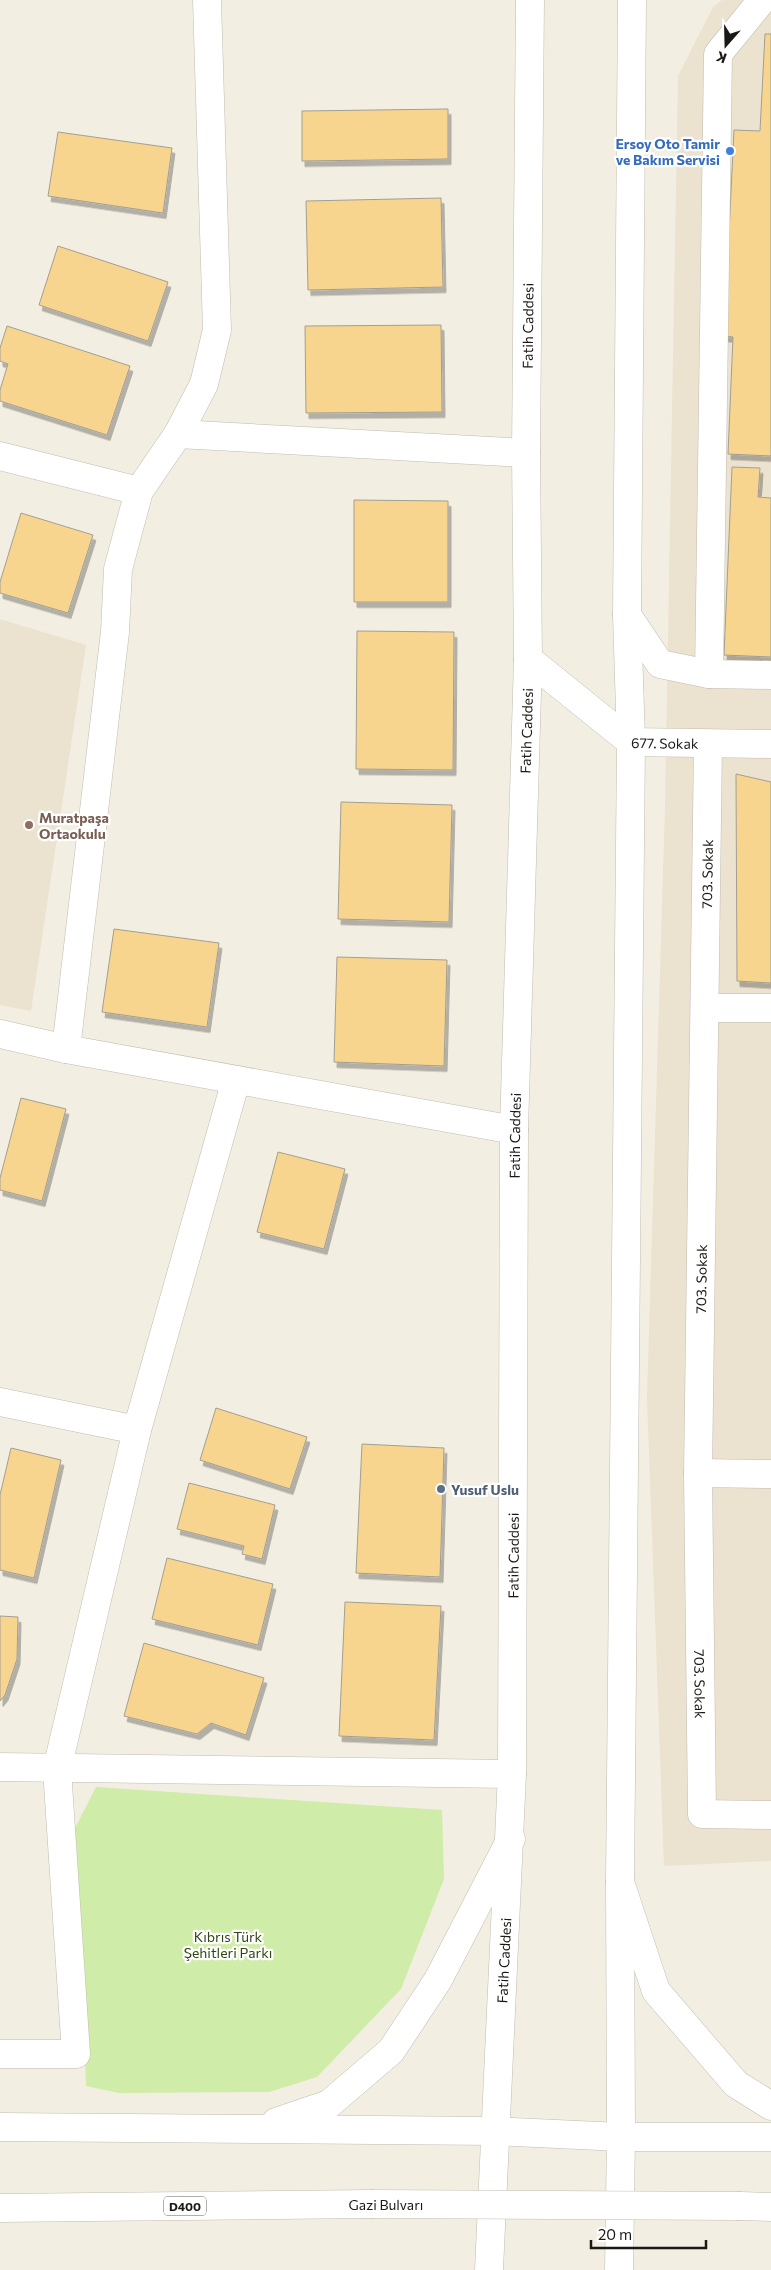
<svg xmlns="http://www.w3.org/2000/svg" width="771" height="2270" font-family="Commissioner,sans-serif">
<defs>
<filter id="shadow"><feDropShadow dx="3" dy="5.5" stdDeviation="0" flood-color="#0004"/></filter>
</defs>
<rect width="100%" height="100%" fill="#f3eee2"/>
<!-- built -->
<path fill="#ebe2cf" d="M722,0h49v1861l-107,5 -17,-469 18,-589 13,-732 35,-69z
M0,619l86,26 -55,366 -31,-6z"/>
<!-- green -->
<path fill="#cfeca8" d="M96,1787l346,23 2,69 -43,110 -84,88 -48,15 -150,1 -33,-7 -8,-216 -6,-36z"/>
<!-- building -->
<path fill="#f8d58e" stroke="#a39e93" filter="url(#shadow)" d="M765,34h6v422l-43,-2 5,-117 -9,-1 10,-206 26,1z
M448,109v50l-146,2v-50z
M58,132l114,16 -9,65 -115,-17z
M441,198l2,89 -135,3 -2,-89z
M58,246l110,36 -20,59 -109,-36z
M441,325l1,87 -136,1 -1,-87z
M7,326l123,40 -23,69 -107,-34v-11l8,-26 -8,-3v-13z
M732,467l28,1 -2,29 13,1v159l-47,-2z
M354,500l94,1v101h-94z
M21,513l72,22 -25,78 -68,-20v-11z
M357,631l97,1 -1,138 -97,-1z
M736,774l35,8v201l-34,-2z
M341,802l111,3 -3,117 -111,-3z
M114,929l105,14 -12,84 -105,-15z
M337,957l110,3 -3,106 -110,-4z
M21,1098l45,11 -24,92 -42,-11v-12z
M278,1152l67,17 -21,80 -67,-17z
M216,1408l91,29 -17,52 -90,-29z
M362,1444l82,4 -4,129 -84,-4z
M11,1448l50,12 -27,118 -34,-8v-75z
M189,1483l86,22 -13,54 -20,-5 2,-8 -67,-17z
M167,1558l106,26 -15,61 -106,-26z
M345,1602l96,4 -7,134 -95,-4z
M0,1616l18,1 -1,42 -12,36 -5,6z
M144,1643l120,35 -18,57 -35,-12 -14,11 -73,-18z"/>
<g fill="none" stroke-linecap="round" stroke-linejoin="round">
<defs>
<g id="minor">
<path d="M178,434l348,19"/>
<path d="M0,456l139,35"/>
<path d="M627,615l33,49 49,10 62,1"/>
<path id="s1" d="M528,659l103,83 140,2"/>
<path d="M709,674l9,-620 44,-54"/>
<path id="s2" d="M708,744l-10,729 4,341 69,1"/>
<path d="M705,1008h66"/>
<path d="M0,1034l66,15 448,81"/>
<path d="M66,1049l49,-417 3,-63 21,-78 39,-57 26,-50 13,-54 -10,-330"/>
<path d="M0,1402l137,28"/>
<path d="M698,1473l73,1"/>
<path d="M0,1767l512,7"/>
<path d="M0,2054h76l-19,-285 80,-339 99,-350"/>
</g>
<g id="major">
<path id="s3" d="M489,2270l23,-496 2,-644 14,-471 -2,-206 4,-453"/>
<path d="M619,2270l2,-133 -1,-255 11,-1140 -4,-127 5,-615"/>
</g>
<path id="highway" d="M620,1882l36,109 80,93 35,22
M276,2122l53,-18 62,-53 47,-71 73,-141
M0,2127l494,4 127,6h150
M740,2206l31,1
M0,2208l371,-4"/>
</defs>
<!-- minor casing -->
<use href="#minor" stroke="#c2bcb1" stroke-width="29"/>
<!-- major casing -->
<use href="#major" stroke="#c2bcb1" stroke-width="29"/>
<!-- highway casing -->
<use href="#highway" stroke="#c2bcb1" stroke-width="29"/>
<!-- minor -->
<use href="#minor" stroke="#fff" stroke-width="28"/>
<!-- major -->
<use href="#major" stroke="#fff" stroke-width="28"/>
<!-- highway -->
<use href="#highway" stroke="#fff" stroke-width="28"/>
<defs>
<path id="highway-bridge" d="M371,2204l369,2"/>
</defs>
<!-- highway-bridge casing -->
<use href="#highway-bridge" stroke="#c2bcb1" stroke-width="29" stroke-linecap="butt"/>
<!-- highway-bridge -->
<use href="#highway-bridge" stroke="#fff" stroke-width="28"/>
</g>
<!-- markers -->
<circle fill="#3f7fe0" stroke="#fff" stroke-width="2" cx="730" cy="151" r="5"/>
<circle fill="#8d6e63" stroke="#fff" stroke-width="2" cx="29" cy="825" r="5"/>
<circle fill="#5c6f8a" stroke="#fff" stroke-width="2" cx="441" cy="1489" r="5"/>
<g text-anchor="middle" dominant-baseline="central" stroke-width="4.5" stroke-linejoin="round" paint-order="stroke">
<!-- shield labels -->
<rect fill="#fff" stroke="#5f5e5b" stroke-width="1" x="164" y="2196.5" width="42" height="19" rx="4"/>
<g font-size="12" font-weight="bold" fill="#1b1915">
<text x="185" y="2206">D400</text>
</g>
<!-- shop labels -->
<g font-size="14" font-weight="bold" fill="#366cbe" stroke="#fff" text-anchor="end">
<text x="720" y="143">Ersoy Oto Tamir<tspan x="720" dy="16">ve Bakım Servisi</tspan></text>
</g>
<!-- street labels -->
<g font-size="14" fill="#1b1915" stroke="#fff">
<text stroke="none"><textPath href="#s3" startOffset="1945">Fatih Caddesi</textPath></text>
<text stroke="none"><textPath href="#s3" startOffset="1540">Fatih Caddesi</textPath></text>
<text stroke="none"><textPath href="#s1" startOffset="166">677. Sokak</textPath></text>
<text transform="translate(707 874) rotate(-89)">703. Sokak</text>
<text stroke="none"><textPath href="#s3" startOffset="1135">Fatih Caddesi</textPath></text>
<text transform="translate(701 1279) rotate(-89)">703. Sokak</text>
<text stroke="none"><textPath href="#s3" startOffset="715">Fatih Caddesi</textPath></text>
<text stroke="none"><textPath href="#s2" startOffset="940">703. Sokak</textPath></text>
<text stroke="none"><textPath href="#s3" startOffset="310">Fatih Caddesi</textPath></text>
<text x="386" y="2204">Gazi Bulvarı</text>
</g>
<!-- education labels -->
<g font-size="14" font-weight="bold" fill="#785e54" stroke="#fff" text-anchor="start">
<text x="39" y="817">Muratpaşa<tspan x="39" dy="16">Ortaokulu</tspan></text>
</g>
<!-- service labels -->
<g font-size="14" font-weight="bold" fill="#4e5e75" stroke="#fff" text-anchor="start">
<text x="451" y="1489">Yusuf Uslu</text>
</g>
<!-- park labels -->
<g font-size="14" fill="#334513" stroke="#fff">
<text x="228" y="1936">Kıbrıs Türk<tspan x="228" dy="16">Şehitleri Parkı</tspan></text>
</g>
</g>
<!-- north arrow -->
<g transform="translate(726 45) rotate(200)" stroke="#ffffff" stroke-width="4" paint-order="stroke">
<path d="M0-4L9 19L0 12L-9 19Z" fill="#1b1915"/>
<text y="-8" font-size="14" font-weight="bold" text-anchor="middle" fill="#1b1915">K</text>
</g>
<!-- scale -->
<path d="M591 2240v8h115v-8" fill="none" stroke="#1b1915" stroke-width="2.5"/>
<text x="598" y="2240" font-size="15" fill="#1b1915" stroke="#ffffff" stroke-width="4" paint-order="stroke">20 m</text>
</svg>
